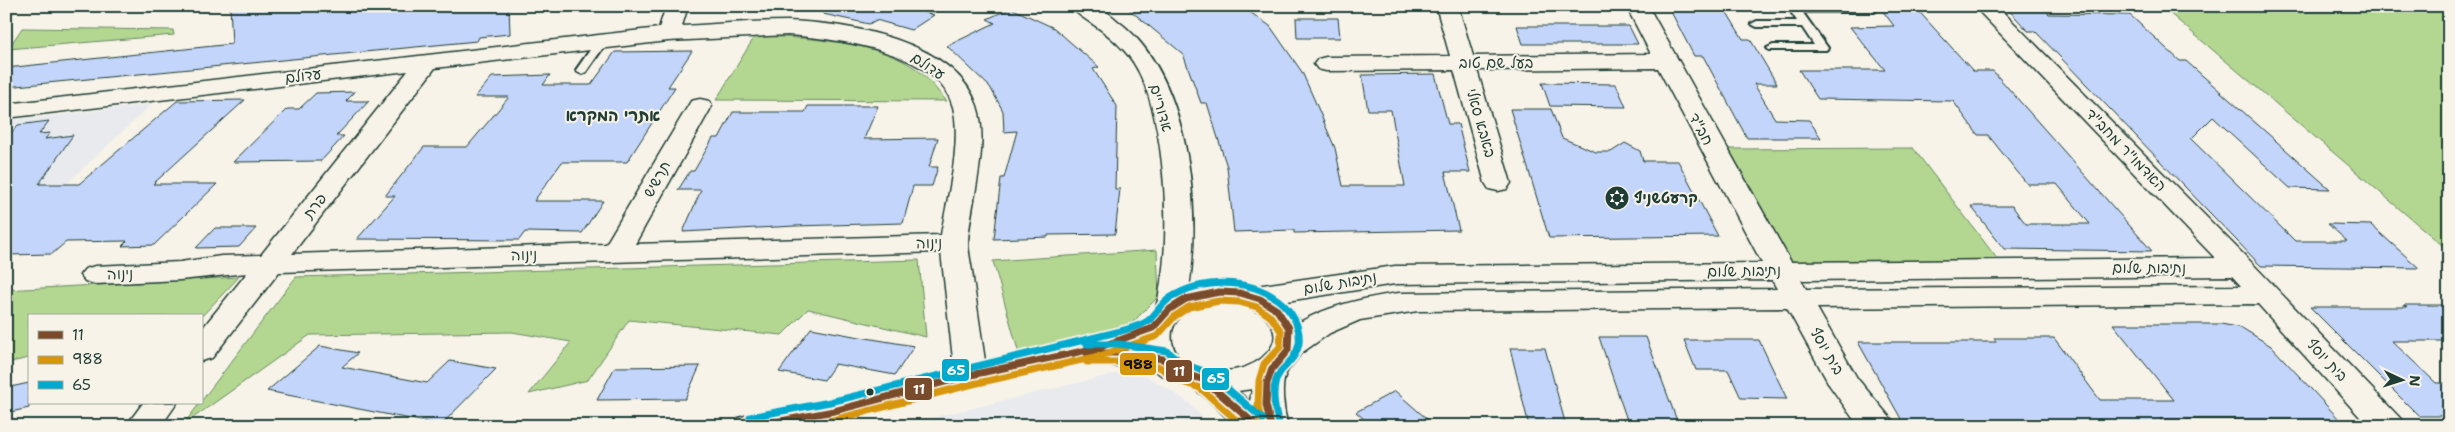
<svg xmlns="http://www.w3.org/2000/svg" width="2455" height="432" font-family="'Shantell Sans','Playpen Sans Hebrew',sans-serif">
<rect width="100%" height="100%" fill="#f7f3e8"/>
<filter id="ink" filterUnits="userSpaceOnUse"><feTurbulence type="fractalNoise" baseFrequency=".02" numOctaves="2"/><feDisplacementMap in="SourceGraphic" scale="10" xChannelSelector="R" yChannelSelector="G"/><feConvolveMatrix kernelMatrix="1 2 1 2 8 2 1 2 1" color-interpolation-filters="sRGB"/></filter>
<g filter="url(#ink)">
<!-- built -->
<path fill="#e8eaee" d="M152,104l-146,136v-119z
M1135,369l49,30 28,27h-314z"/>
<!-- green -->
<path fill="#b3d791" stroke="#698a62" d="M2161,6h288v245z
M22,28l151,2 1,5 -166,14z
M755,36c45,1 122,5 160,32 12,8 22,23 32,33l-231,-1z
M1913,148l85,112 -206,2 -63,-113z
M1157,250l2,46 -36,36 -104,22 -26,-93z
M919,260l7,77 -118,-28 -26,26 -153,-15 -41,60 -59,14 42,-52 -59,-10 -202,3 -127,90 113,-148z
M239,277l-38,40 -172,-1v42l-23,5v-73z"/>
<!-- building -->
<path fill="#c4d5fb" stroke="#1f3d34" d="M230,6h279l1,28 -31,3 -2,4 -471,46v-19l226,-24z
M824,6h79l31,9 -23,15 -35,-10 -7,4 -46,-10z
M1125,6h116l29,20 32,46 12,27 21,49 8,38h62l-14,-76h-23l-6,-35 73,-1 13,50h10l12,48h-25l14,58 -165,3v-3l-60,2 -7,-65 -20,-64h-6l-18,-49z
M1668,6h55l20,33h7l27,45h-23l21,35 34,1 12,18h-74l-44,-82h-9z
M1879,6h35l59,65h20l159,180 -148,-2 -33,-43h41l14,18h64l-33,-40h-30l-39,-49h-10l-25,-34 -135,-2 -19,-29h86l-35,-43 44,-1z
M2005,6h36l8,8 81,1 50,46h6l144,128 -40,-1 -77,-71 -22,22 104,102h52l-19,-17 43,1 48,43 -158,-2 -226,-235h-7z
M1011,8l43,20 45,39 -6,2 24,37 -2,83h5l-5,45 -67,1v2l-54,2 7,-61h3l13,-47 -13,1 -1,-21 -13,-24 -43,-41 48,-23 -8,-4z
M1296,18h42l2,20h-43z
M1517,26h112l9,18h-115z
M692,51l-24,36h7l-48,75h-65l-28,39h69l-21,32 -57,-1 -6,8 -162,-1 38,-43h-10l39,-49h43l42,-50h-34l17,-20 58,-2 -7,10h48l24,-33z
M1542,83l74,1 10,23 -76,-1z
M355,92l-9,9h23l-33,35h8l-23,25 -88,1 54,-53h12l17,-16z
M245,100l-92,84h64l-63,61 -32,1 5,-5 -61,1 -14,12 -46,1v-116l12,-14 31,-4 -10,13 11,-1 -5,6 28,-4 -34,49h40l98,-83z
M808,106h70l-14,33 74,-1 -9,29h9l-6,19h-19l-10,37 -108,3 -112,6 18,-42h-23l12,-19h4l19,-33h6l14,-26h72z
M1510,109h41l11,29 34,14h15l14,-9 15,8 3,10h35l40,75 -169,2z
M215,228h41l-17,19 -43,1z
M2404,305h45v36h-57l44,42h13v33h-30l-109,-109h97z
M2113,324h108l21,4 29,18 68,73h-179l6,7h-261l-47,-84h138l-2,-4h60l46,62h74z
M811,328l43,8 60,10 -19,29 -60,-11 -11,16 -45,-8z
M1599,337h47l33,89h-50z
M1684,340h75l28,59 -46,-1 -13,-28h-32z
M320,346l38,7 -16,14 85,16 23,-22 46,8 -55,56 -174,-34z
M1510,348h35l21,78h-37z
M700,366l-15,33 -88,1 18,-33z
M29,383v25l-23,5v-25z
M1395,391l40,35h-63l-16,-14z"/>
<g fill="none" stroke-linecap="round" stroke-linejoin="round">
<defs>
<path id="service" d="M1787,6h11l30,42 -2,2h-57l-2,-2 6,-3h41l-12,-18h-45l-6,-3 6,-3h40z
M1802,6h74l3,3 -5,3h-66l-4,-1z
M601,39l6,3 -21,30 -4,2 -4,-2 -2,-2 21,-30z"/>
<path id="minor" d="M666,6h22l-6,20c35,-2 70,-5 105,-5 60,2 168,19 190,85 13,39 -6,95 -9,135 0,12 4,26 5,38 4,27 8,54 12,82l102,-22 70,-24 11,3 4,7 -4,7 -35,14 41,6 5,7 -5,7c-18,5 -70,2 -87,-7l-117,27 -148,40h-88l5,-8 12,-4 83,-14 120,-32 -13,-116 -662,20 -67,86 -11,3v-31l46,-57 -67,7 -85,4 -10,-3 -5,-6 5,-6 10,-3 85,-4 41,-6 40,-1 147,-184 -402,47v-14l653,-76zM788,35c48,4 150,15 165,72 9,36 -6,92 -12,128l-306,9 77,-138 -3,-5 -9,-2 -9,2 -3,5 -82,138 -314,10 143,-186 233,-27z
M1436,6h22l15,50 178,-2 -25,-48h22l143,256 424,-4 -241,-252h23l253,255 150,157 5,8h-37l-110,-122 -441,4 40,70 40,48 -40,-2 -27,-38 -43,-78 -369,3 -58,9 -30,13 -30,21 -11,3 -11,-3 -5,-7c23,-36 88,-49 126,-54l378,-4 -5,-9 -377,4 -127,20 -19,1 -11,-2 -4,-7 4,-7 11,-2 146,-21 367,-3 -104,-195 -181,2 34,113 -4,6 -9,2 -9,-2 -4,-6 -31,-113 -128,1 -8,-2 -4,-5 4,-5 8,-2 124,-1zM2232,276l9,10 -435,3 -5,-9z
M143,403h34l-16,23h-35z"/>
<path id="tertiary" d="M1070,6c8,0 20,-2 27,1 8,2 16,10 22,15 70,53 83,186 70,266 34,-9 83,-6 105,24 7,9 11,18 11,28 -1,12 -10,22 -17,30 -9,12 -4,42 0,56h-53c-9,-9 -32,-33 -42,-37 -22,-10 -39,-11 -50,-36 -7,-18 3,-31 12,-45 4,-6 4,-18 6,-26 10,-56 4,-182 -33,-227 -10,-12 -22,-22 -34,-30 -8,-6 -18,-11 -24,-19zM1225,301c101,20 26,96 -38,61 -9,-4 -13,-10 -15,-20 -5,-30 31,-38 53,-41zM1252,389l-2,13 -12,-11z"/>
</defs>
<!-- service casing -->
<use href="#service" stroke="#1f3d34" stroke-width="4"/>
<!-- minor casing -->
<use href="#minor" stroke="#1f3d34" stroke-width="3"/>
<!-- tertiary casing -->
<use href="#tertiary" stroke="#1f3d34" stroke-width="3"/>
<!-- service -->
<use href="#service" fill="#f7f3e8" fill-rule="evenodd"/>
<!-- minor -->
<use href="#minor" fill="#f7f3e8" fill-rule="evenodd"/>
<!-- tertiary -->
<use href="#tertiary" fill="#f7f3e8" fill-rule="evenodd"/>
<defs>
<path id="bus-1" d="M1087,353h31l45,6 17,13 24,8 53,46
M753,426l81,-15 137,-36 126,-27 56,-20 17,-19 16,-10 33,-7 21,1 20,6 17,11 12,18 -1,22 -16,19 -5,14 -1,22 5,21"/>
<path id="bus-2" d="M1087,362h30l43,5 16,13 24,8 43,38
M810,426l163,-42 127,-28 57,-20 18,-20 14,-9 30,-6 20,1 18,5 14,10 10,14 -1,16 -16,17 -5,17 -1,25 4,20"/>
<path id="bus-3" d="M1087,344h32l48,7 17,13 25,9 54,46
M750,417l80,-15 291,-71c9,-3 21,-5 28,-11 8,-7 12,-16 21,-22 31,-20 79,-20 108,2 13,10 23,26 21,43 -2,13 -10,19 -18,28 -11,14 -7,37 -2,52"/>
</defs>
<!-- bus-1 casing -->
<use href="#bus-1" stroke="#f7f3e8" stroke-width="11"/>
<!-- bus-2 casing -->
<use href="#bus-2" stroke="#f7f3e8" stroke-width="11"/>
<!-- bus-3 casing -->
<use href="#bus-3" stroke="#f7f3e8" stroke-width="11"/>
<!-- bus-1 -->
<use href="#bus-1" stroke="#7a4b2a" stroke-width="7"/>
<!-- bus-2 -->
<use href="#bus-2" stroke="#d79608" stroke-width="7"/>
<!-- bus-3 -->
<use href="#bus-3" stroke="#00a9ce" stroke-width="7"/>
</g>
</g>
<!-- icons -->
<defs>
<symbol id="synagogue-disc" viewBox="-11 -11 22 22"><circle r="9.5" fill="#1f3d34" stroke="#f7f3e8"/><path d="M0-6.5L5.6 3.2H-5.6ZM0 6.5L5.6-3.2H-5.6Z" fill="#fff"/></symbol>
</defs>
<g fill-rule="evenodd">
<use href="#synagogue-disc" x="1603" y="184" width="28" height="28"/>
</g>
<!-- markers -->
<circle fill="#1f3d34" stroke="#f7f3e8" stroke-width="2" cx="870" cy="392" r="4.5"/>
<g text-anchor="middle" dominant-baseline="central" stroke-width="4" stroke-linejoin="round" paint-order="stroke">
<!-- street labels -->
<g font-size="15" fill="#1f3d34" stroke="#f7f3e8">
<text x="1496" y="63">בעל שם טוב</text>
<text transform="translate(928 66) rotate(34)">עדולם</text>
<text transform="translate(303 76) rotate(-7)">עדולם</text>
<text transform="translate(1161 108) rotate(74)">אדוריים</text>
<text transform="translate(1481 123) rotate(74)">באבא סאלי</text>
<text transform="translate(1701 129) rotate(62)">חב"ד</text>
<text transform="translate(2126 150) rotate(46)">האדמו"ר מחב"ד</text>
<text transform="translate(657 179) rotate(-60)">תרשיש</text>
<text transform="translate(315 206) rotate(-52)">פרת</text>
<text transform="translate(929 243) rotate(-2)">נינוה</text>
<text transform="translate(524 255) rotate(-2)">נינוה</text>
<text x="2149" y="268">נתיבות שלום</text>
<text transform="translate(1744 271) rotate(-1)">נתיבות שלום</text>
<text transform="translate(120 274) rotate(-2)">נינוה</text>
<text transform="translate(1340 283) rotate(-10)">נתיבות שלום</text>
<text transform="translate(1827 351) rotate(60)">בית יוסף</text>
<text transform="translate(2327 360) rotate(47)">בית יוסף</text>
</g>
<!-- poi labels -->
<g font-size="15" font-weight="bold" fill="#1f3d34" stroke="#f7f3e8" text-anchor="start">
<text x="1634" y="198">קרעטשניף</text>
</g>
<!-- neighbourhood labels -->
<g font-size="16" font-weight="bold" fill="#1f3d34" stroke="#f7f3e8">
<text x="613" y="115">אתרי המקרא</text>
</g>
</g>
<g stroke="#f7f3e8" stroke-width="2">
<rect x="1119" y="352" width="38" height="24" rx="5" fill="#d79608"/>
<rect x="941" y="358" width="29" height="24" rx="5" fill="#00a9ce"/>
<rect x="1165" y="359" width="28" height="24" rx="5" fill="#7a4b2a"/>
<rect x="1201" y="367" width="29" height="24" rx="5" fill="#00a9ce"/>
<rect x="904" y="377" width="29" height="24" rx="5" fill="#7a4b2a"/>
</g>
<g font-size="14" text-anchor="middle" font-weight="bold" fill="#fff">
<text x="956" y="375">65</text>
<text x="1179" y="376">11</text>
<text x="1216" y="383">65</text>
<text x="919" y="394">11</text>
</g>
<g font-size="14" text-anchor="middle" font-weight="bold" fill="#111">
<text x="1138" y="369">988</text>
</g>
<!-- margin -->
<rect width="2455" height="432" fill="none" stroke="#f7f3e8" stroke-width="25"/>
<rect x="12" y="12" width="2430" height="407" fill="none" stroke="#1f3d34" stroke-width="2" filter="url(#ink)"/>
<!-- legend -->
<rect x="28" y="314" width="175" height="90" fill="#f7f3e8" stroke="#a1aaa0"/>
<rect x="38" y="331" width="25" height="8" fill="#7a4b2a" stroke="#a1aaa0"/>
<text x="72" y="340" font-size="15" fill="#1f3d34">11</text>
<rect x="38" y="356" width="25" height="8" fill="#d79608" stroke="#a1aaa0"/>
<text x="72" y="364" font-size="15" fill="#1f3d34">988</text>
<rect x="38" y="381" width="25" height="8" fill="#00a9ce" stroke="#a1aaa0"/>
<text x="72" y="390" font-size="15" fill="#1f3d34">65</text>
<!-- north arrow -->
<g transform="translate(2402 380) rotate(94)" stroke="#f7f3e8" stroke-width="4" paint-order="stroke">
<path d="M0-4L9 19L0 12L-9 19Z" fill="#1f3d34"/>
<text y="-8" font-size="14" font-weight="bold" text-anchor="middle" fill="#1f3d34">N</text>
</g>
</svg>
